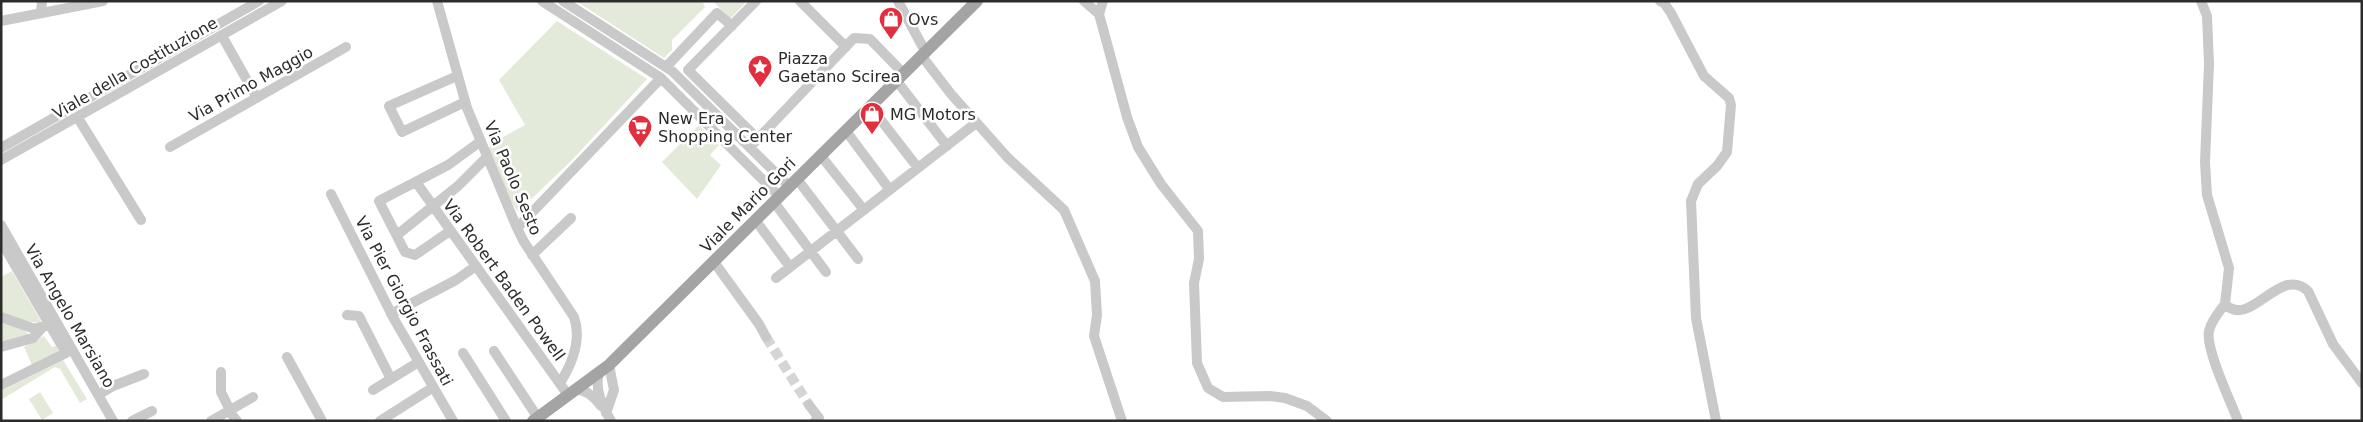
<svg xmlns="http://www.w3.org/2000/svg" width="2363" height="422" font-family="'DejaVu Sans',sans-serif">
<rect width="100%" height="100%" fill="#fff"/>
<!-- green -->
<path fill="#e3ead9" d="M576,1h126l3,6 -33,33v10l-8,8z
M713,1h34l-17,18z
M557,21l90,58 -74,80 -55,53 -8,-12 -21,-51 1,-5 35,-19 -26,-45z
M699,125l20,20 -9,10 11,10 -24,34 -35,-37z
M12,271l30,52 -20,-2 -21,-9v-35z
M1,321l20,7 8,6 -1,3 -27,7z
M44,336l8,11 4,-1 3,6 -27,13 -8,-18z
M63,360l24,39 -7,4 -20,-34 -5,-2 -54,33v-9z
M40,392l13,21 -11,7 -13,-21z"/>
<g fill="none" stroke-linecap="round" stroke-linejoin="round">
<!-- minor-tunnel -->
<path stroke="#d5d5d5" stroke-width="10" stroke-dasharray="10 5" stroke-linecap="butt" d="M766,337l43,68"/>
<!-- minor -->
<path stroke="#c9c9c9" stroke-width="10" d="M437,1l30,107 50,120 7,14 50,75c8,23 -2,47 -14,66
M542,1l119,77 119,119
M563,1l109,70 118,116
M756,1l-68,69 70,69
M800,1l46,46
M898,1l27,50
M1084,1l15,13
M1103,1l-4,13 28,103 11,30 23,37 37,47 1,28 -5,24 3,80 11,25 15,9 47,-1 15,2 22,8 20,15
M1660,1l4,2 7,10 33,63 25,22 2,7 -4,47 -10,14 -19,18 -7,17 5,117 20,103
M2201,1l6,15 2,48 -4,98 2,33 22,73 -4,36c25,26 55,-40 83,-13l25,53 29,39
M41,13l1,-12
M1,21l102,-20
M222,36l35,62
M921,55l30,39 57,64 56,52 31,71 2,34 -3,21 28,85
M666,67l51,-54 15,13
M457,76l-68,30 13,26 63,-30
M896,80l51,66
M870,106l48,62
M78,118l63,102
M846,131l44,59
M170,147l176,-100
M750,147l104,-109 16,1 33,34
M1,148l258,-147
M821,156l43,54
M1,160l281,-159
M797,179l61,80
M416,182l152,213
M331,194l63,125 59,102
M774,202l52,70
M756,221l34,46
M1,225l112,196
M517,228l144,-150
M450,231l-35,24 -10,-3 -26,-51 69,-36 33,-24
M397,235l61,-49 29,-29
M1,241l65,112
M532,255l39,-37
M714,262l45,62 7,13
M776,278l200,-155
M2225,304c-6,8 -14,17 -16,27 -4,17 22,71 29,90
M391,314l65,-34 20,-14
M347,315l12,1 32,63
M1,317l34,12 14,-5
M1,347l32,-9 9,-10
M494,351l44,67
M463,353l43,68
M287,357l35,64
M221,372v20l9,18
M599,373c-5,16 4,34 12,48
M1,385l65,-32
M576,389c12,2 17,7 25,17
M373,390l44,-27
M98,395l15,-9 31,-12
M809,405l10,13 -4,3
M229,411l8,10
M606,413l8,-23 -5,-25
M132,421l20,-10
M211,421l42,-24
M380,421l52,-33"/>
<!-- major -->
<path stroke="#a4a4a4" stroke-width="12" d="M533,421l76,-56 368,-364"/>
</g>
<!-- icons -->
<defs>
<symbol id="shop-pin" viewBox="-11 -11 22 30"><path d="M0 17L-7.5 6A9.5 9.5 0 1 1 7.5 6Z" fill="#e22f40" stroke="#fff"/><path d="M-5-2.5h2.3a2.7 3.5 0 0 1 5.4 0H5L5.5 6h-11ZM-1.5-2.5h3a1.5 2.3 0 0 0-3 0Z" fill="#fff"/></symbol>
<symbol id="sight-pin" viewBox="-11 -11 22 30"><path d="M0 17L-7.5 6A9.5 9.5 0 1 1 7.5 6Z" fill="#e22f40" stroke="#fff"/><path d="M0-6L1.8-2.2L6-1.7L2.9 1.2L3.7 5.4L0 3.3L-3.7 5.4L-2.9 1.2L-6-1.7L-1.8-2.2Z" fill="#fff"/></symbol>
<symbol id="supermarket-pin" viewBox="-11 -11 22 30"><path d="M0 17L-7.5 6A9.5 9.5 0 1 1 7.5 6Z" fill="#e22f40" stroke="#fff"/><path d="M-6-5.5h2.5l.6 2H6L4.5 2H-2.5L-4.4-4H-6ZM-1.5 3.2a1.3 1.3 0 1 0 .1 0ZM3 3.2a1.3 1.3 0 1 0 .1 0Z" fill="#fff"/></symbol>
</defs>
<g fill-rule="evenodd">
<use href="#shop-pin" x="877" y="5" width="28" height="38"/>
<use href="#sight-pin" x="746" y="53" width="28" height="38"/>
<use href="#shop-pin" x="858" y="100" width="28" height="38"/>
<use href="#supermarket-pin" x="626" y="113" width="28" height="38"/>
</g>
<g text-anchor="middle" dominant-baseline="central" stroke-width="5" stroke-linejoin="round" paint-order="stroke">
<!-- poi labels -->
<g font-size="16" fill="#2c2c2c" stroke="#fff" text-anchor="start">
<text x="908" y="19">Ovs</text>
<text x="778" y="58">Piazza<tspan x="778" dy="18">Gaetano Scirea</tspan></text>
<text x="890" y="114">MG Motors</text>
<text x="658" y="118">New Era<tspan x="658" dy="18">Shopping Center</tspan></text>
</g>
<!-- street labels -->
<g font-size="16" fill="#2c2c2c" stroke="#fff">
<text transform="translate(135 68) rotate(-30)">Viale della Costituzione</text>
<text transform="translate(251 84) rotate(-29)">Via Primo Maggio</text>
<text transform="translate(513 178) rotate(67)">Via Paolo Sesto</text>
<text transform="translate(748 205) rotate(-45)">Viale Mario Gori</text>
<text transform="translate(504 280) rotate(54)">Via Robert Baden Powell</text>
<text transform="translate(404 301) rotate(62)">Via Pier Giorgio Frassati</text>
<text transform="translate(70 316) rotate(60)">Via Angelo Marsiano</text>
</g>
</g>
<!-- border -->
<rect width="2363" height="422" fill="none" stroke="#2c2c2c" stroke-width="5"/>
</svg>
